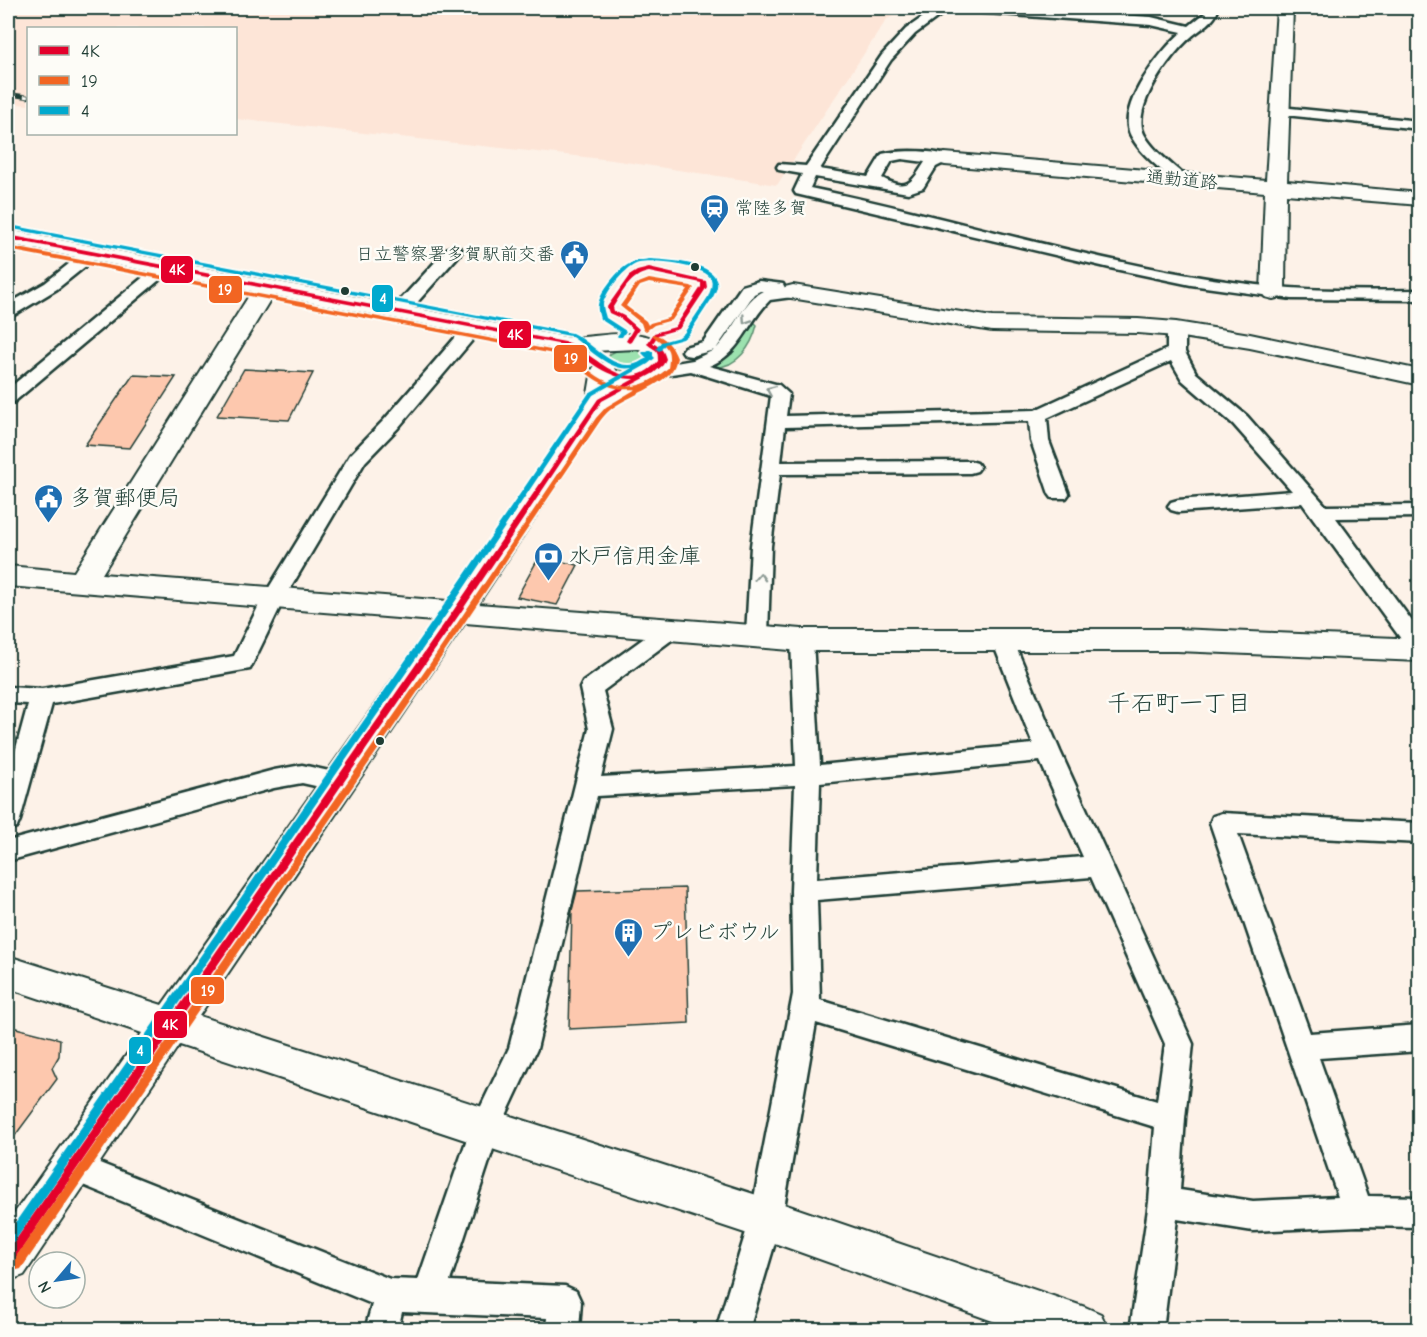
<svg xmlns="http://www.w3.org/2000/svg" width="1427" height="1337" font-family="'Comic Neue','Klee One',sans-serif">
<rect width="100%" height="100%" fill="#fdf2e8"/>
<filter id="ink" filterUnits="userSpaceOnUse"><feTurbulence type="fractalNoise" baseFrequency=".0167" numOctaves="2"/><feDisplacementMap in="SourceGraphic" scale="12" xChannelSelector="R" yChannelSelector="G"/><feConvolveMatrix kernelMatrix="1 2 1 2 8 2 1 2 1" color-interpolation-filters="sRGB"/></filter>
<g filter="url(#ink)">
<!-- built -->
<path fill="#fde5d7" d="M8,8h901l-22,11 -110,166 -165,-25 -376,-41v-91h-208v77l-20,-2z"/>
<!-- green -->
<path fill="#9ce2af" stroke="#5e9072" stroke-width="1.5" d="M755,323l2,2c-5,21 -20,43 -43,42v-6l18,-7 20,-30z
M622,348l22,1 9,11 -14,10c-12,2 -28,2 -31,-12l2,-4z"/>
<!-- building -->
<path fill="#fdc8ae" stroke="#1f3d34" stroke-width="1.5" d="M244,369l69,4 -24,47 -72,-4z
M133,375l43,2 -46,71 -45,-3z
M539,557l39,8 -21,40 -40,-8z
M685,888l4,135 -120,6 3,-119 5,-19z
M8,1026l52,13 -1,17 -7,12 5,11 -49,66z"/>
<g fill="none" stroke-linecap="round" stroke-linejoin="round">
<defs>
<path id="street" d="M936,8h14l-35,26 -24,26 -71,109 48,8 14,-23c14,-4 61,-5 70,5l-16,8 -13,21 -15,5 -93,-16 -5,11c141,29 280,74 423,94 62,9 124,9 187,8v10l-128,-1 -101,-14 -81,-17 -314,-74 -2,-3 8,-17 -23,-4 -2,-3 2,-3 27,2 76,-111 24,-26zM902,159l23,3c-13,20 -17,30 -43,16l10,-17z
M967,8h49l135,9 38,9 16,-13 1,-5h12c-1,13 -18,21 -27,29 -20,17 -60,70 -47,97 9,17 28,30 42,43l2,3 -2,3h-10c-16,-15 -35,-28 -45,-47 -16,-29 30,-86 51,-104l-31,-7 -178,-13z
M1280,107l140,14v8l-145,-15 -2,-3 2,-3z
M454,246l6,2 2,3 -2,3 -55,62h-12l-2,-4 2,-4 55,-60z
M91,249l6,2 2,3 -2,3 -40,32 -43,26 -6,1v-12l37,-21 40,-32z
M164,263l6,2 2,3 -2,3 -156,131 -6,1v-14l150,-124z
M759,281l24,3 2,4h14l2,4 -2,4 -29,4c-23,23 -29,54 -61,66l70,19 10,9 -3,22 249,-6 132,-61v-20l3,-4h12l3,4v23l11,21 51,43 79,90 94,-1v12l-84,1 84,114v25l-8,-3 -110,-151 -124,9 -7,-2 -3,-4 3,-4 7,-2 114,-9 -59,-67 -51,-44 -11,-19 -124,57 2,23 20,53 -3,4h-14l-3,-4 -18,-53 -2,-20 -244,6 -4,35 189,-1 7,2 3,4 -3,4 -7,2 -190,1 -9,72 -3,89 -3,5 -8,3 -8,-3 -3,-5 5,-89 20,-150 -80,-25 -39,6 -6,-1 -3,-4 3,-4 6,-1 41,-7 21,-10 -23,6 -6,-1 -3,-4 3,-4 18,-5 39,-56zM760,291h3c-18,7 -32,44 -47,58l38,-55z
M474,322l6,1 3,4 -3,4 -82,97 -33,34 -81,137 -34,70 -198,35 -32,116 -3,7 -9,3v-52l20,-74 -20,-1v-16l34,2 192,-33 28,-57 88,-144 34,-35 84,-97z
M673,620l8,3 3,5 -3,5 -78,58 10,38 -12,48 195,-11 -5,-126 3,-5 8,-3 8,3 3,5 7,125 213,-21 -42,-106 3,-5 8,-3 8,3 50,118 133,293 -8,74 -5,72 73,11 85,-4 -128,-374 3,-7 9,-3 198,10v20l-182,-9 72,199 110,-8v26l-101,7 49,138 52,1v30l-62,-1 -105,5 -76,-12 -14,111h-33l19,-128 6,-75 -339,-104 -34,196 -33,111h-33l34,-111 43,-225 -2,-103 4,-106 -198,11 -60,253 -37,79 -50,153 115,5 11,5 5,11 -2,28h-33l1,-12 -145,-6 -4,18h-33l7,-26 -311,-128 -4,-10 4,-10 11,-4 318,127 28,1 53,-153 38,-79 80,-319 -9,-41 3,-6 82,-59zM1040,761l43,96 -266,22 3,-96zM1091,877l74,167 -8,57 -337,-101 -3,-100z
M302,765l45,10 3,7 -3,7 -9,2 -36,-8 -28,5 -266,73v-20l266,-71z"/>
<path id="secondary" d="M1277,8h16l-6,173 133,12v12l-134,-11 -1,98 -4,5 -8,2 -8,-2 -4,-5 4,-100 -320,-27 -7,-2 -3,-4 3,-4 7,-2 321,27z
M8,230l562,108c36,-1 85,-17 105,21l-8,14 -58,32 -131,199 324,25h375l243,10v22l-243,-10h-375l-337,-28 -266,393 567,182 319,109 16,7 7,16h-90l-252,-90 -587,-195 -155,230 -16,6v-59l134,-189 -134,-45v-32l154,49 272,-384 -426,-35v-20l66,6 178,-281 -244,-47zM273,295l297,57 67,-3 11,5 3,5 -3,4 -33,18 1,-11 -3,-5 -9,-2 -9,2 -3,5 -5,30 -139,201 -346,-27z
M793,285l199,32 146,2 38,3 74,12 170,36v15l-170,-37 -74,-12 -38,-3 -146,-2 -207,-34 -4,-5 4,-5z"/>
</defs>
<!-- street casing -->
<use href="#street" stroke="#1f3d34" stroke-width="5"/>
<!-- secondary casing -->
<use href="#secondary" stroke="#1f3d34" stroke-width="4"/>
<!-- street -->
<use href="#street" fill="#fdfcf7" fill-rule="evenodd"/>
<!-- secondary -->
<use href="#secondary" fill="#fdfcf7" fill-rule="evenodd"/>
<defs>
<path id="rail" d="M8,94l20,3"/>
</defs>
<!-- rail casing -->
<use href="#rail" stroke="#1f3d34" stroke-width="4.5"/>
<!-- rail -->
<use href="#rail" stroke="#fdfcf7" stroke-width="3" stroke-dasharray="8" stroke-linecap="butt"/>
<defs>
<path id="bus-1" d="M8,235l562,108c28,14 57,54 88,18 0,-14 -2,-9 -11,-17l7,-11 21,-6 26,-40v-4l-52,-11c-19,3 -26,20 -36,35l1,4 10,5 15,13 -8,13 -2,1 -3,-2 7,-12 -13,-11 -11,-5 -2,-6 22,-31 8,-5 12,-3 57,13 1,6 -28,42 -21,6 -5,8c9,6 10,6 13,16l-3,6 -9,8 -52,28 -143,214 -447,648 -4,1v-13l445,-640 145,-212 36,-20c-26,0 -45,-18 -66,-33l-560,-107z"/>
<path id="bus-2" d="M8,246l558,107c10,5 18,14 27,20 28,20 50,17 75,-5 3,-20 0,-20 -15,-32v-2c12,2 20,13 24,24 -1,3 -2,7 -3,9 -9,19 -48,29 -64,43 -4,3 -7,7 -10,11l-168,250 -411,598 -4,1 -4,-1 -1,-4 1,-4 414,-593 169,-250 10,-11 30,-18c-33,3 -47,-15 -72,-33l-556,-106z
M649,279l42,7 3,2 -22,32 -18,5 -8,6 -3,-2 -2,-6 -21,-17 16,-22zM649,283l39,6 -20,29 -18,5 -2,2 -2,-4 -20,-15 14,-20z"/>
<path id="bus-3" d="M10,225l562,108c18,8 38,34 58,32 6,0 11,-4 17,-7l-5,-5 1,-1h4l3,-2 3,2v4l2,2 -7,6 -55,31 -143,214 -438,636 -4,1v-13l436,-628 145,-212 43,-25c-24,4 -43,-21 -62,-32l-562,-108v-1z
M650,259c15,1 60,3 66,20 3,6 0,12 -3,18l-25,38 -5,4 -18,5 -4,6 -2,1 -3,-2 5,-7 18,-5 5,-4 24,-36c2,-5 5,-12 3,-18 -6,-14 -58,-19 -72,-16 -13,3 -33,28 -36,41 0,5 2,10 3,14l20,13 -4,6h-4l-1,-1 3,-4 -20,-13c-1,-4 -3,-10 -2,-14 2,-13 21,-37 33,-42 6,-3 12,-3 19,-4z"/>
</defs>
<!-- bus-1 casing -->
<use href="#bus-1" stroke="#fdfcf7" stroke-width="4"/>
<!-- bus-2 casing -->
<use href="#bus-2" stroke="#fdfcf7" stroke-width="4"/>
<!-- bus-3 casing -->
<use href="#bus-3" stroke="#fdfcf7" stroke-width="4"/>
<!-- bus-1 -->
<use href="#bus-1" fill="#e4002b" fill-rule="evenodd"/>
<!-- bus-2 -->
<use href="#bus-2" fill="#f26522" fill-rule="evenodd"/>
<!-- bus-3 -->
<use href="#bus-3" fill="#00a9ce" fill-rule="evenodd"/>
</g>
<!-- one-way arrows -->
<defs><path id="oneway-chevron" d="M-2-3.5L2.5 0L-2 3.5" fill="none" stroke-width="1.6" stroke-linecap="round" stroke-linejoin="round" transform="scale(1.5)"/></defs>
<g stroke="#8e9c96">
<use href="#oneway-chevron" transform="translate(746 320) rotate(124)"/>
<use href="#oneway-chevron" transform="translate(770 390) rotate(-157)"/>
<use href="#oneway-chevron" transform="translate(760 577) rotate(-87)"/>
</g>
</g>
<!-- icons -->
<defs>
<symbol id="station-pin" viewBox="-11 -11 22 30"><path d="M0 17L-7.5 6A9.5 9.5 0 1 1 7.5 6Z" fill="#1f6fb2" stroke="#fdfcf7"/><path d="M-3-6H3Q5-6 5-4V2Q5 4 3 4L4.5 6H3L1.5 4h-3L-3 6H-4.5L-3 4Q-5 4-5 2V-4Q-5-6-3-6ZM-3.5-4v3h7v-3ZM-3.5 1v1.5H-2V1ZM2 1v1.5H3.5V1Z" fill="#fff"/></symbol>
<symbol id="civic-pin" viewBox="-11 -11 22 30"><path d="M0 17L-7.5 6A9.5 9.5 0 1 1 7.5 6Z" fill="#1f6fb2" stroke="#fdfcf7"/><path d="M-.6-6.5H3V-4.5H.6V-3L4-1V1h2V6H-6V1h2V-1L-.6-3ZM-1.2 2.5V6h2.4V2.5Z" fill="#fff"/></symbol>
<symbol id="bank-pin" viewBox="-11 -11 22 30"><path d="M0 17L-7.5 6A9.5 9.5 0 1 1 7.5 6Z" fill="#1f6fb2" stroke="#fdfcf7"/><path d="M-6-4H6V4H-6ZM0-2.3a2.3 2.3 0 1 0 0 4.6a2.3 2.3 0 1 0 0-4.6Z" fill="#fff"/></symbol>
<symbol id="building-pin" viewBox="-11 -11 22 30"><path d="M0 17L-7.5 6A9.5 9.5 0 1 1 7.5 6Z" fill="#1f6fb2" stroke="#fdfcf7"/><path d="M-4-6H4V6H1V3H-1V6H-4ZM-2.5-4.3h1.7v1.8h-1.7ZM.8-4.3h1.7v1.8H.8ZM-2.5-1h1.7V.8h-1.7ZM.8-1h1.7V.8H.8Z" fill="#fff"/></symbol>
</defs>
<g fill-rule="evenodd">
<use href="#station-pin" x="698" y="192" width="33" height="45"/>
<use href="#civic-pin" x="558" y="238" width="33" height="45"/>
<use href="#civic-pin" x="32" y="482" width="33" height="45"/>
<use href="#bank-pin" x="532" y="540" width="33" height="45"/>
<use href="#building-pin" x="612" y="916" width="33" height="45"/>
</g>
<!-- markers -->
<g fill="#1f3d34" stroke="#fdfcf7" stroke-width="2">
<circle cx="695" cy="267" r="5"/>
<circle cx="345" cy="291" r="5"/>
<circle cx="380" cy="741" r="5"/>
</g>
<g text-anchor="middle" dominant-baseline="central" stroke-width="5" stroke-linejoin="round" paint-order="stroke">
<!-- far-street labels -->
<g font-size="18" fill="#1f3d34" stroke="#fdfcf7">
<text transform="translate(1182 180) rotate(5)">通勤道路</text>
</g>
<!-- far-poi labels -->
<g font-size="18" fill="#1f3d34" stroke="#fdfcf7" text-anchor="start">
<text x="735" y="208">常陸多賀</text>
<text x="554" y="254" text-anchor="end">日立警察署多賀駅前交番</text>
</g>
<!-- poi labels -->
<g font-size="22" fill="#1f3d34" stroke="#fdfcf7" text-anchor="start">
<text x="70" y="498">多賀郵便局</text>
<text x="569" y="556">水戸信用金庫</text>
<text x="650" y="932">プレビボウル</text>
</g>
<!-- neighbourhood labels -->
<g font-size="24" fill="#1f3d34" stroke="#fdfcf7">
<text x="1179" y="703">千石町一丁目</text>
</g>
</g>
<g stroke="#fdfcf7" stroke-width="2">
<rect x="160" y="255" width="34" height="29" rx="6" fill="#e4002b"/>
<rect x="208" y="275" width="35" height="29" rx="6" fill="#f26522"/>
<rect x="371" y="284" width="23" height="29" rx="6" fill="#00a9ce"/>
<rect x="498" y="320" width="34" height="29" rx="6" fill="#e4002b"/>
<rect x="553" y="344" width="35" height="29" rx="6" fill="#f26522"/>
<rect x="190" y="976" width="35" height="29" rx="6" fill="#f26522"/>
<rect x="153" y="1010" width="35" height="29" rx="6" fill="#e4002b"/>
<rect x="128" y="1036" width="24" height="29" rx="6" fill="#00a9ce"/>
</g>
<g font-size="16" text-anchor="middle" font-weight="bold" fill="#fff">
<text x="177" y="275">4K</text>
<text x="225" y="295">19</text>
<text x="383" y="304">4</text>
<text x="515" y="340">4K</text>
<text x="571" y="364">19</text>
<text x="208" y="996">19</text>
<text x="170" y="1030">4K</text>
<text x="140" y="1056">4</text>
</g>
<!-- margin -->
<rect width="1427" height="1337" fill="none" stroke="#fdfcf7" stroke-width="30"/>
<rect x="15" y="15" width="1397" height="1307" fill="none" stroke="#1f3d34" stroke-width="2" filter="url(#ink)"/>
<!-- legend -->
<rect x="27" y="27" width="210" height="108" fill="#fdfcf7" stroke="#a4b0a9" stroke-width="1.5"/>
<rect x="39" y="46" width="30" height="9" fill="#e4002b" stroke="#a4b0a9" stroke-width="1.5"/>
<text x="81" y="57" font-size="18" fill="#1f3d34">4K</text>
<rect x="39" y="76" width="30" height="9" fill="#f26522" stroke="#a4b0a9" stroke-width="1.5"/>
<text x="81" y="87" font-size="18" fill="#1f3d34">19</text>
<rect x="39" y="106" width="30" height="9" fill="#00a9ce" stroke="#a4b0a9" stroke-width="1.5"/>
<text x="81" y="117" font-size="18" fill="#1f3d34">4</text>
<!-- north arrow -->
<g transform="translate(57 1280) rotate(241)"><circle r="28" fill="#fdfcf7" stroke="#a4b0a9" stroke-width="1.5"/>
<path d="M0-4.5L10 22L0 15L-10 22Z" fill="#1f6fb2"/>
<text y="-9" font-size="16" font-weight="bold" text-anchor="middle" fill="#1f3d34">N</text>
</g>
</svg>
